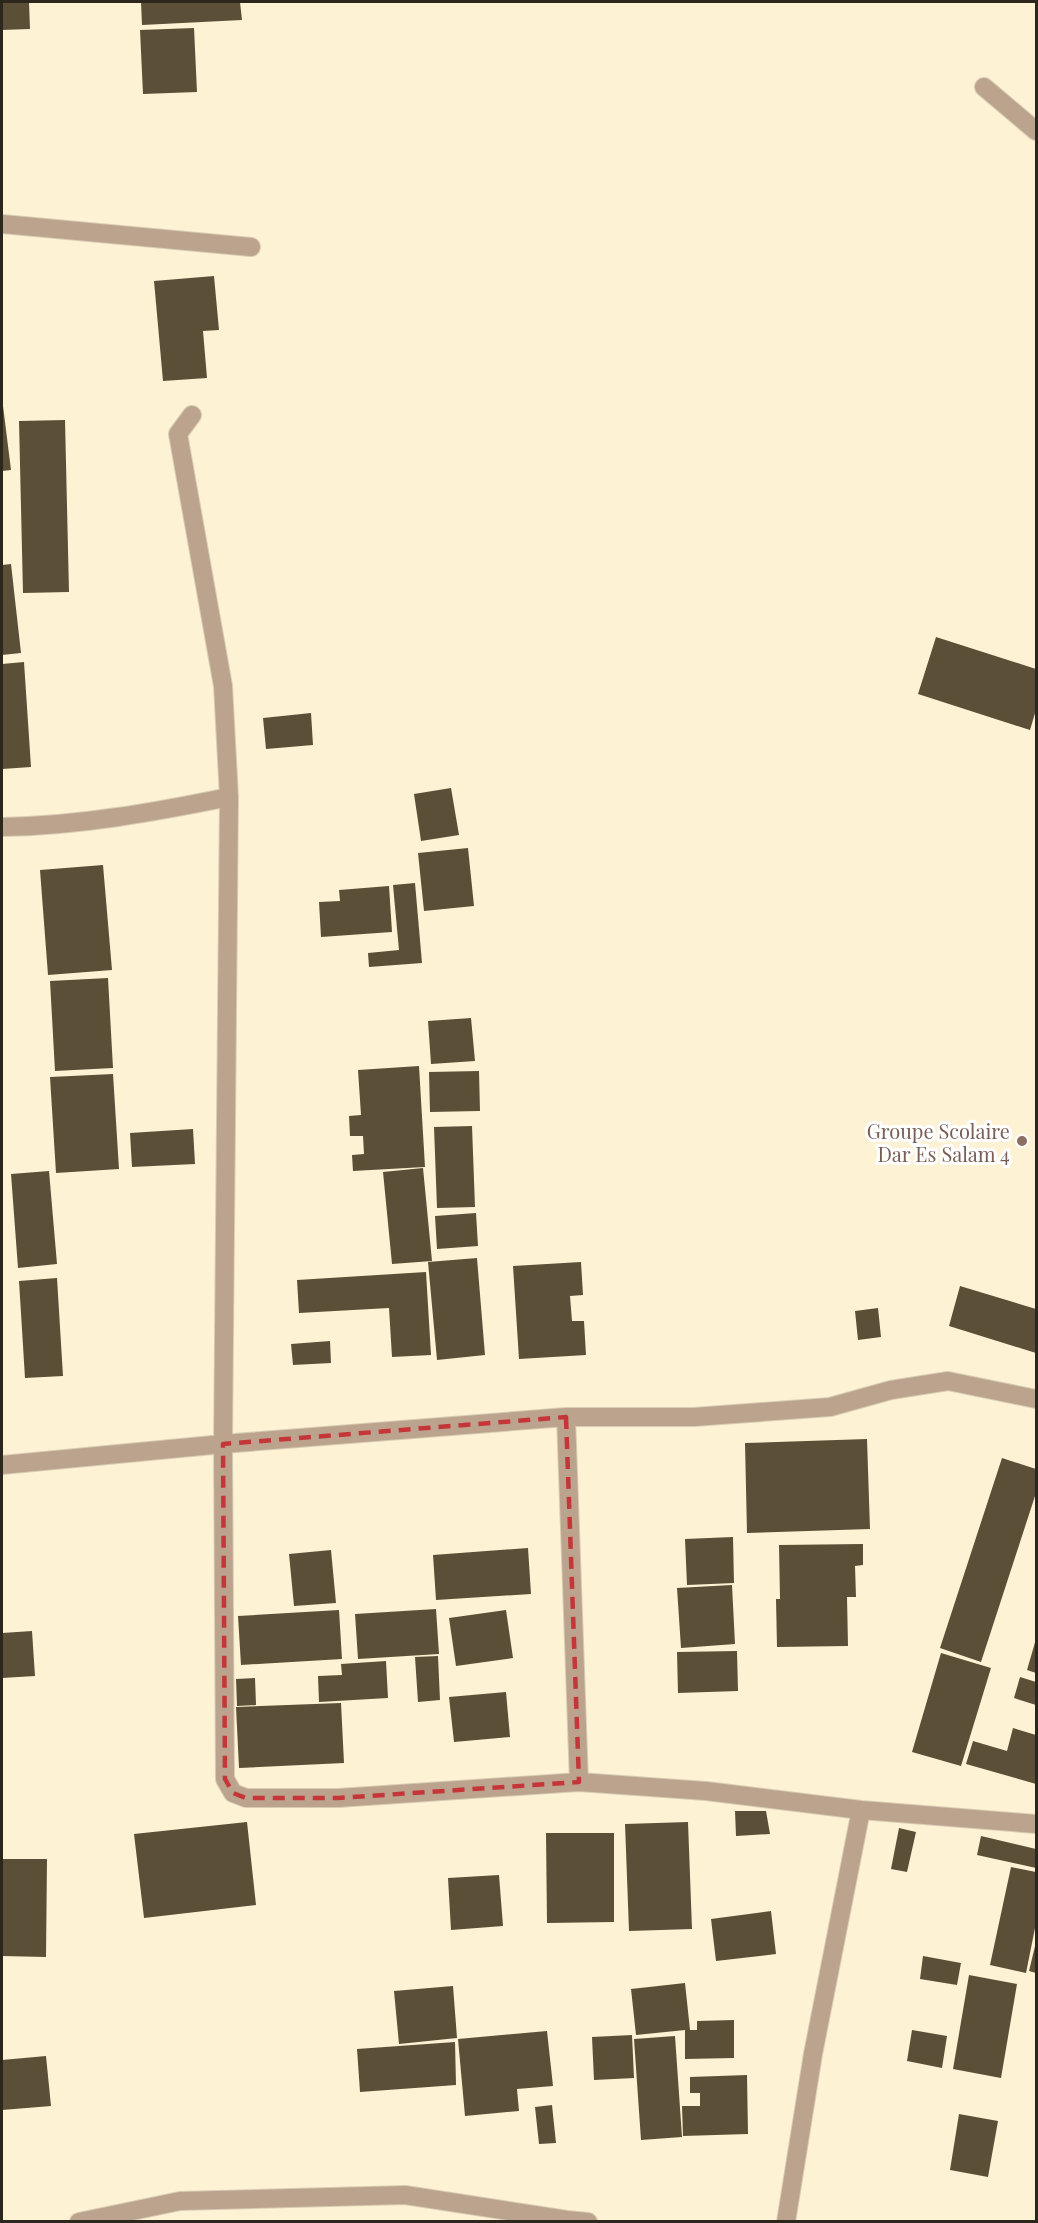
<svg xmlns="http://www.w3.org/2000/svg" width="1038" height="2223" font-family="'Playfair Display',serif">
<rect width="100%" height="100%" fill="#fef2d4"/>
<!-- building -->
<path fill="#5b5037" d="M2,2h27l1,27 -28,1z
M141,2h99l2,18 -100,5z
M194,28l3,64 -54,2 -3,-64z
M214,276l5,54 -16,1 4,47 -44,3 -9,-100z
M2,398l9,72 -9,1z
M65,420l4,172 -46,1 -4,-172z
M11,564l10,89 -19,2v-90z
M936,637l100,32v41l-6,20 -112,-36z
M24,662l7,105 -29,2v-105z
M311,713l2,32 -47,4 -3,-31z
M451,788l8,47 -38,6 -7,-47z
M468,848l6,58 -50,5 -6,-58z
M103,865l9,105 -64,5 -8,-105z
M415,883l7,80 -53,4 -1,-14 31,-3 -6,-65z
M389,886l3,46 -71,5 -2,-35 21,-1 -1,-11z
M108,978l5,90 -58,3 -5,-90z
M471,1018l4,43 -44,3 -3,-43z
M419,1066l6,101 -72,4 -1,-16 12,-1 -1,-18h-13l-1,-20 12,-1 -3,-45z
M479,1071l1,40 -50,1 -1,-40z
M113,1074l6,95 -63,4 -6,-96z
M472,1126l3,81 -38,1 -3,-81z
M193,1129l2,35 -63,3 -2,-34z
M423,1168l9,93 -40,3 -9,-92z
M49,1171l8,93 -39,4 -7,-94z
M476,1213l2,33 -41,3 -2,-33z
M477,1258l8,97 -48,5 -9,-98z
M581,1262l2,33 -13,1 2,25h12l2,34 -67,4 -6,-93z
M426,1272l5,83 -39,2 -3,-49 -90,5 -2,-33z
M57,1278l6,98 -38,2 -6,-97z
M960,1286l76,23v44l-87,-27z
M878,1308l3,29 -23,3 -3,-29z
M330,1341l1,22 -38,2 -2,-21z
M867,1439l3,90 -123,4 -2,-90z
M1002,1458l34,11v24l-55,169 -41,-14z
M733,1537l1,46 -47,2 -2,-46z
M863,1544v21l-8,1 1,31h-9l1,49 -71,1 -1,-48h4l-1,-54z
M528,1548l3,46 -95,6 -3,-45z
M331,1550l5,53 -42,3 -5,-52z
M732,1585l3,59 -54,4 -4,-60z
M436,1609l3,45 -81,5 -3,-45z
M339,1610l3,49 -101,6 -3,-49z
M506,1610l7,48 -57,8 -7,-48z
M32,1631l3,45 -33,2v-45z
M1036,1639v34l-9,-3z
M737,1651l1,40 -60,2 -1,-41z
M941,1653l50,15 -30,98 -49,-14z
M438,1656l2,44 -22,2 -3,-45z
M386,1661l2,37 -69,4 -1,-26 24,-1 -1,-11z
M1020,1677l16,5v23l-22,-7z
M255,1678l1,27 -19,1 -1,-27z
M506,1692l4,45 -56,5 -5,-45z
M341,1703l3,60 -105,5 -3,-61z
M1013,1728l23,7v49l-70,-20 7,-23 34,10z
M735,1811h31l4,23 -34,2z
M247,1822l9,83 -112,13 -10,-84z
M688,1822l4,107 -63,2 -4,-107z
M899,1828l17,4 -9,40 -16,-3z
M546,1833h68v89l-67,1z
M981,1836l55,13v19l-59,-13z
M3,1859h44l-1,98 -44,-1z
M1011,1867l25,5v51l-10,50 -36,-8z
M499,1875l4,51 -52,4 -3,-52z
M771,1911l5,43 -60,7 -5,-42z
M1036,1942v31l-7,-2z
M923,1956l38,7 -4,22 -37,-6z
M969,1975l48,9 -16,94 -48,-9z
M685,1983l5,47h7v-9l37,-1v38l-49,1v-29l-49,5 -5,-46z
M453,1986l4,52 -58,6 -5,-53z
M912,2030l35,6 -5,32 -35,-7z
M547,2031l6,55 -36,3 2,22 -54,5 -7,-77z
M632,2035l2,43 -40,2 -2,-43z
M675,2036l7,101 -41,3 -7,-101z
M455,2042l1,43 -96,7 -3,-43z
M46,2056l5,50 -49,4v-50z
M747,2075l1,59 -65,2 -1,-30h18v-13h-10v-16z
M552,2105l4,38 -17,1 -4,-37z
M959,2114l39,7 -10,56 -38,-7z"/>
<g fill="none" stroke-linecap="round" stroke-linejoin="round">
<defs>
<path id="minor" d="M984,87l52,44
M2,224l249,23
M192,415l-14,19 45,252 6,111 -6,647 2,335 8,14 13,5h92l241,-16 127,9 155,19 175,14
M2,827c76,-1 153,-15 227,-30
M566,1417l13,365
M2,1465l221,-21 343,-27h128l136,-10 61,-17 57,-9 88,18
M79,2222l101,-21 225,-6 162,25 21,2
M786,2222l27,-168 48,-244"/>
</defs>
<!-- minor casing -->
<use href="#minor" stroke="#d8cdb3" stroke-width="20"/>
<!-- minor -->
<use href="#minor" stroke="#bba38e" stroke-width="18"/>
</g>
<!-- marked area -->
<path fill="none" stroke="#c53639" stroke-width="4.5" stroke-dasharray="12 8" stroke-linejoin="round" d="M566,1417l13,365 -241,16h-92l-13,-5 -8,-14 -2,-335z"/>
<!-- markers -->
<circle fill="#8d6e63" stroke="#fff" stroke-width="2" cx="1022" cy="1141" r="6"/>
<g text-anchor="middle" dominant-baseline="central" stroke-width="6" stroke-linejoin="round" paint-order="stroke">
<!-- education labels -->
<g font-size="20" fill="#785e54" stroke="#fff" text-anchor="end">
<text x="1010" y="1130">Groupe Scolaire<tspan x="1010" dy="23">Dar Es Salam 4</tspan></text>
</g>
</g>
<!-- border -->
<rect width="1038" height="2223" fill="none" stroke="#2c271c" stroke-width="6"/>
</svg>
